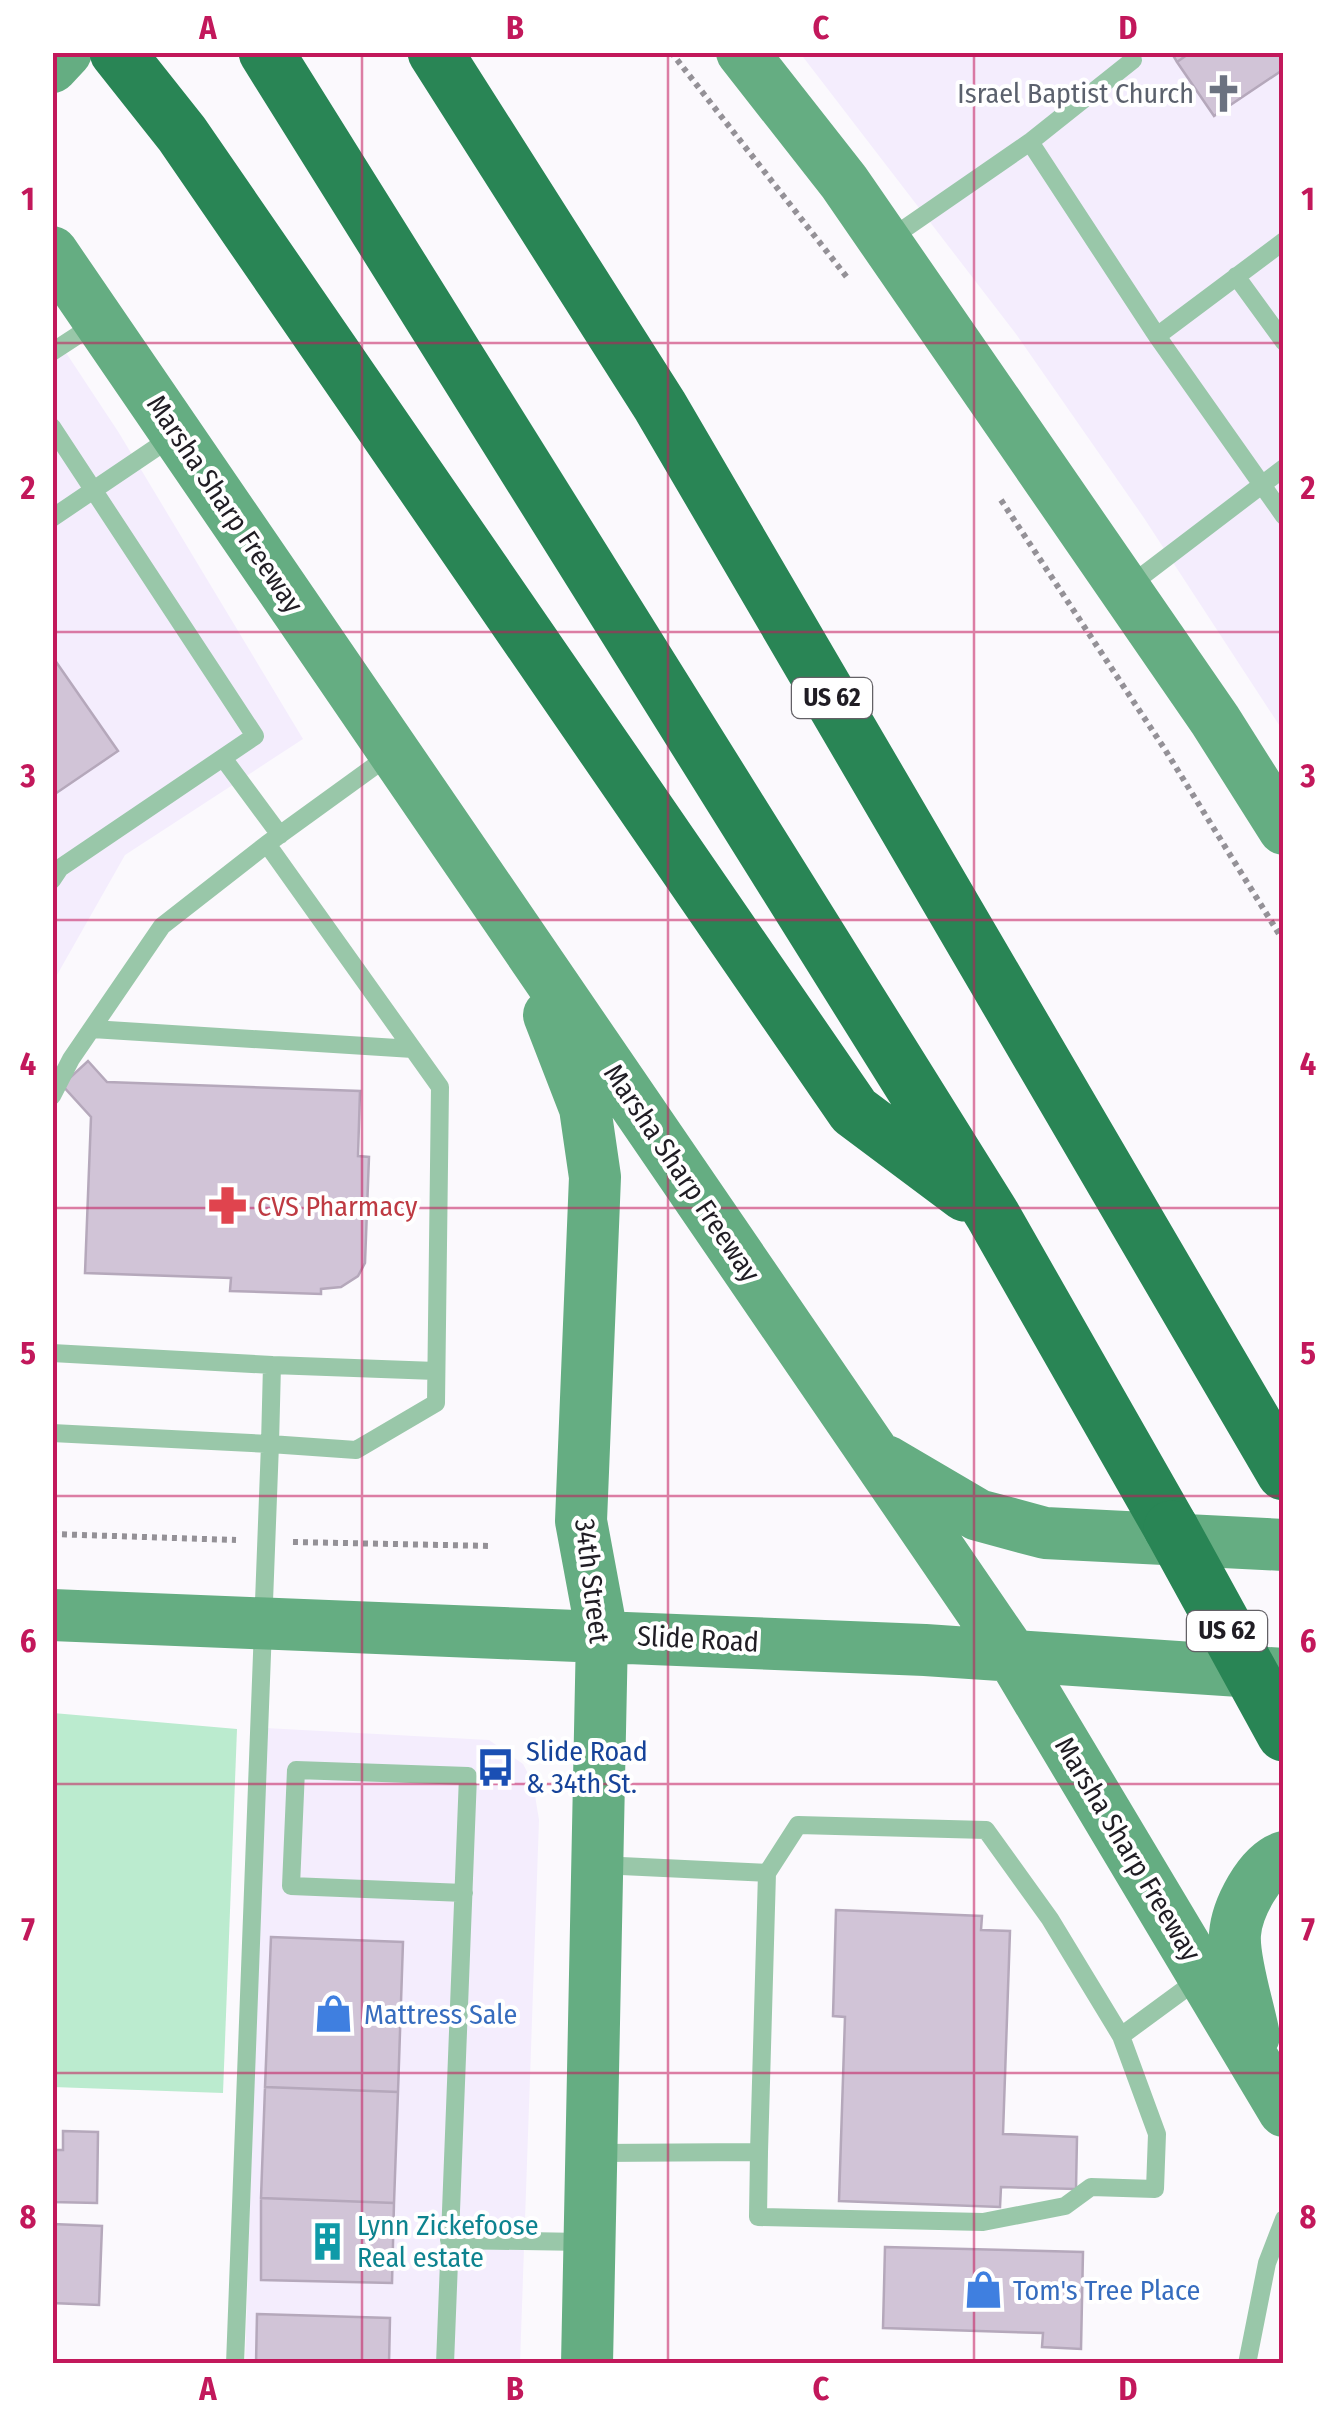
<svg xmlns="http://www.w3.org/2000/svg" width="1336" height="2416" font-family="'Fira Sans Condensed',sans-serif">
<rect width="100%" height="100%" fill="#fbf9fd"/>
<!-- built -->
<path fill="#f4edfd" d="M800,53h483v678l-139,-213 -128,-184z
M53,333l66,100 184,306 -178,116 -72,127z
M265,1728l224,12 34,24 10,19 6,37 -19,543 -275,1z"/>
<!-- green -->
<path fill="#bbebcf" d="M53,1713l184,16 -14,364 -170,-6z"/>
<!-- building -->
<path fill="#d1c4d7" stroke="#b5a8bb" stroke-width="2.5" d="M1171,52h20l-14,10z
M1191,52h93v17l-70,47 -37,-54z
M52,656l66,95 -66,45z
M88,1061l19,21 253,9 -2,65 11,1 -4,106 -7,13 -17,11 -20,2v5l-91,-3 1,-13 -146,-5 6,-156 -29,-32z
M836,1910l146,6 -1,14 29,1 -7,203 74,3 -1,52 -75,-2 -1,20 -161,-6 6,-184 -12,-1z
M271,1937l132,5 -5,150 -133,-5z
M265,2087l133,5 -4,111 -133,-5z
M63,2131l35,1 -1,71 -45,-1v-52h11z
M261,2198l133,5 -2,80 -131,-3z
M52,2224l50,2 -3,79 -47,-2z
M885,2247l198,5 -2,97 -39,-2 1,-14 -160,-5z
M257,2314l133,4 -1,46h-133z"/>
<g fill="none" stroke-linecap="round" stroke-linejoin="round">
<!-- path -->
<path stroke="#949197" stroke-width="6" stroke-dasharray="5 5" stroke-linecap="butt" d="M671,52l178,228
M1001,500l163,248 120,194
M52,1534l184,6
M293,1542l199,4"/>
<!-- lane -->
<path stroke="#99c7a9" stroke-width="18" d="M1133,60l-103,82 127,194 127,180
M891,238l139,-96
M1236,276l48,66
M1157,336l127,-95
M52,352l43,-28
M52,427l203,309 -195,132 -8,12
M52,518l120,-81
M1129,586l155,-118
M223,758l57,77
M92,1029l321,20
M52,1096l19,-37 91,-133 105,-82
M52,1353l220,12 -2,79 86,6 80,-47 4,-316 -173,-243 123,-89
M272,1365l164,6
M52,1433l218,11 -35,920
M767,1873l31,-48 188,5 64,89 71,117 79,-58
M759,2152l-1,65 225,5 82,-16 26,-19 64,2 2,-55 -36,-98
M597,2153l162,-1 8,-279 -167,-8
M449,2240l136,2
M445,2364l23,-588 -172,-6 -5,116 173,7
M1247,2364l20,-101 17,-44"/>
<!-- secondary -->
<path stroke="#65ad82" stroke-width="52" d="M742,52l102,130 371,538 69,109
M52,67l14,-15
M52,252l959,1402 273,457
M549,1015l36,93 10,69 -14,344 21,113 -15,730
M886,1461l92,54 67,18 239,12
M52,1615l873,35 359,24
M1254,2036c-5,-28 -21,-75 -19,-102 2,-25 24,-69 49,-77"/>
<!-- highway -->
<path stroke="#298555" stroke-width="55" d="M117,52l65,82 672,977 111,83
M266,52l726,1162 179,314
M435,52l225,354 624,1067"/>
<!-- highway-bridge -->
<path stroke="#298555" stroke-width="55" d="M1171,1528l113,206"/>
</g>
<!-- grid -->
<path fill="none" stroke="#c2185b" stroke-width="2.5" stroke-opacity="0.55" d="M362,52v2312M668,52v2312M974,52v2312M52,343h1232M52,632h1232M52,920h1232M52,1208h1232M52,1496h1232M52,1784h1232M52,2073h1232"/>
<!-- icons -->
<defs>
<symbol id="church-bare" viewBox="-9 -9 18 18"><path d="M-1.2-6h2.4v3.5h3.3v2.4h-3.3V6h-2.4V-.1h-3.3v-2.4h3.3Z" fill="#6b7280" stroke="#fff" stroke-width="2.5" paint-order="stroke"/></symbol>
<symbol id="pharmacy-bare" viewBox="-9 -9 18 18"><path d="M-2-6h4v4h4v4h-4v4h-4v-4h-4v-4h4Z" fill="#e0444e" stroke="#fff" stroke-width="2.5" paint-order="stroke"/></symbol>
<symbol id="bus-bare" viewBox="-9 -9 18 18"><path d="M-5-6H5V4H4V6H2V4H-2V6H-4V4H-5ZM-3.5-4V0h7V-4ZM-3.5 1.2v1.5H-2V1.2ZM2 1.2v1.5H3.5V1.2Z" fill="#1a4fb4" stroke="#fff" stroke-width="2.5" paint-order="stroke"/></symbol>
<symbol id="shop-bare" viewBox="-9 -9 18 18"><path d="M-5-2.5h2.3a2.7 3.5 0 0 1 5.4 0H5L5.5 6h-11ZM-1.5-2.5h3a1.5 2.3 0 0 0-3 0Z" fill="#3f7fe0" stroke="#fff" stroke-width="2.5" paint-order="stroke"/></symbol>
<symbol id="building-bare" viewBox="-9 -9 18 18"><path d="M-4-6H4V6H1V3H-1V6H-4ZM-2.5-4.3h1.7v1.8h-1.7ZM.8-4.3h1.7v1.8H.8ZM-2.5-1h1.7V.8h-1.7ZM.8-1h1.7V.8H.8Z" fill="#0f9aa8" stroke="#fff" stroke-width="2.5" paint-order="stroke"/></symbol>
</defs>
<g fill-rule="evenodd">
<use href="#church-bare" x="1196" y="66" width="55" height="55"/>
<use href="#pharmacy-bare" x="200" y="1178" width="55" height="55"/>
<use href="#bus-bare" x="468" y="1740" width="55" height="55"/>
<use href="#shop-bare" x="306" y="1986" width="55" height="55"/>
<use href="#building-bare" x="300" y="2214" width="55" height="55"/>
<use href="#shop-bare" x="956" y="2262" width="55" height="55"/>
</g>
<g text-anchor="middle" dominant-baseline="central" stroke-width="8" stroke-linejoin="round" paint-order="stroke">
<!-- shield labels -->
<g fill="#fff" stroke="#636166" stroke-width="2.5">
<rect x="792" y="678" width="80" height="40" rx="8"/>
<rect x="1187" y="1611" width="80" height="40" rx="8"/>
</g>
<g font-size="25" font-weight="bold" fill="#201d24">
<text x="832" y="698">US 62</text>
<text x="1227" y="1631">US 62</text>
</g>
<!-- worship labels -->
<g font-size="28" fill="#5b616d" stroke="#fff" text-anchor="end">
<text x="1194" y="93">Israel Baptist Church</text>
</g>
<!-- street labels -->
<g font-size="28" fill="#201d24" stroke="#fff">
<text transform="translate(225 504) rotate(56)">Marsha Sharp Freeway</text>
<text transform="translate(682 1173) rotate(56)">Marsha Sharp Freeway</text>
<text transform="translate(592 1581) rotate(83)">34th Street</text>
<text transform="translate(698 1639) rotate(3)">Slide Road</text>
<text transform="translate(1128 1849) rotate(59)">Marsha Sharp Freeway</text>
</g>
<!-- health labels -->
<g font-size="28" fill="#be3a42" stroke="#fff" text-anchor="start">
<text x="257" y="1206">CVS Pharmacy</text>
</g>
<!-- transit labels -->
<g font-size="28" fill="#164399" stroke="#fff" text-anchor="start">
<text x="526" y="1751">Slide Road<tspan x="526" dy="32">&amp; 34th St.</tspan></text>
</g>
<!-- shop labels -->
<g font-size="28" fill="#366cbe" stroke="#fff" text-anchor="start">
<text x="364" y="2014">Mattress Sale</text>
<text x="1013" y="2290">Tom's Tree Place</text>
</g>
<!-- culture labels -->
<g font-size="28" fill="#0d838f" stroke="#fff" text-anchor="start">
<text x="357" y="2225">Lynn Zickefoose<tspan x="357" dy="32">Real estate</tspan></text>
</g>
</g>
<!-- border -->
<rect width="1336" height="2416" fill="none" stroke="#ffffff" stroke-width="110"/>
<rect x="55" y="55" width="1226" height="2306" fill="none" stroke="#c2185b" stroke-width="4"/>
<g font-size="32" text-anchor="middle" font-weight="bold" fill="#c2185b">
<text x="208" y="39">A</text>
<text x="515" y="39">B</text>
<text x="821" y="39">C</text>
<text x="1128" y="39">D</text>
<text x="28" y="210">1</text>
<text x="1308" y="210">1</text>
<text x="28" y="499">2</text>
<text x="1308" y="499">2</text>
<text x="28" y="787">3</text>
<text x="1308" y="787">3</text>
<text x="28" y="1075">4</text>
<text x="1308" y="1075">4</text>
<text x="28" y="1364">5</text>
<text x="1308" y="1364">5</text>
<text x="28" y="1652">6</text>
<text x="1308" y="1652">6</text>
<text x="28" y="1940">7</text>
<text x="1308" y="1940">7</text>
<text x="28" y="2228">8</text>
<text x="1308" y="2228">8</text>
<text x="208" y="2400">A</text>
<text x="515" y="2400">B</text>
<text x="821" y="2400">C</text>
<text x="1128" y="2400">D</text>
</g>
</svg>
